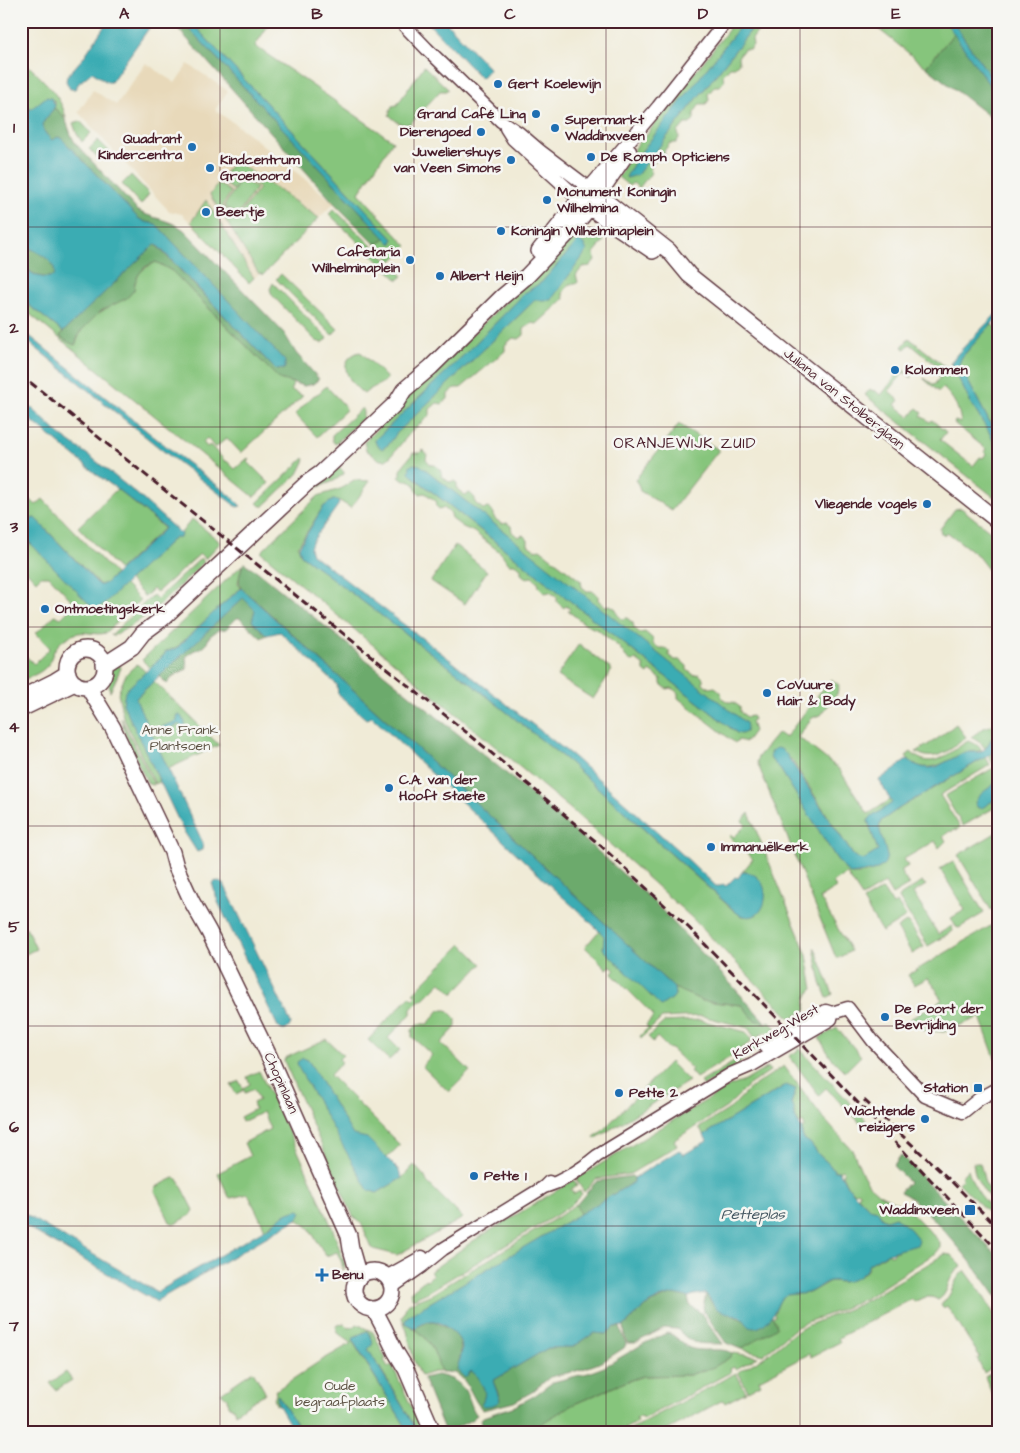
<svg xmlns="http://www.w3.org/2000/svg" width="1020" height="1453" font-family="'Architects Daughter',sans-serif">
<rect width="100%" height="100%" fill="#f6f6f2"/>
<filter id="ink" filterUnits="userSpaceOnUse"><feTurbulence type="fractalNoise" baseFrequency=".02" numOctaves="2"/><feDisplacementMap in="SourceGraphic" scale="10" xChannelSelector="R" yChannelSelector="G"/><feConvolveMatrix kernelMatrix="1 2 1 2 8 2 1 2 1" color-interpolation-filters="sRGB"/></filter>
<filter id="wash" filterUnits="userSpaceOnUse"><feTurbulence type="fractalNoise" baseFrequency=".0096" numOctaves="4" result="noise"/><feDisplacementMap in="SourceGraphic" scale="20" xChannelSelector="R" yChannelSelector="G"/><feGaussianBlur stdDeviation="1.12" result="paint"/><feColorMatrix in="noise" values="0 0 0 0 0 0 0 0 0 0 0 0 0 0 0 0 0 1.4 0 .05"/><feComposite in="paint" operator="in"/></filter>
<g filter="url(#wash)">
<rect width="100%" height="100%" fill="#f0ebd7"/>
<!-- built -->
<path fill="#e8d9ba" d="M146,63l29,20 13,-19 40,27 -13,19 33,23 86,70 -71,72 -3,-2 -11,10 -67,-69 -13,-3 -91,-99 15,-22 23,15z"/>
<!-- green -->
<path fill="#86c57c" stroke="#687254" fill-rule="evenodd" d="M190,21h81l-16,25 138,95 -34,52 48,53 -15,15 -18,-18h5l6,-5 5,5h2l1,-4z
M731,21h31l4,4 -2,6h-6l-6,8 1,6 -3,4h-6l-6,8 1,6 -4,4h-5l-7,8 1,6 -4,5h-5l-7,8 1,6 -3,4h-6l-6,9v6l-4,5h-5l-7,8 1,6 -3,5h-6l-6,8 1,5 -3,4h-6l-6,8 1,5 -12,15 -6,-5 -4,3 -11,-9 25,-42 3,1 9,-13 74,-94 -2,-2zM748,22l3,8 -114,145 -11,3 12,-22 104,-132z
M873,21h72l9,12 -28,34 -55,-44z
M21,58c17,18 40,35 45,60l-12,-10 1,-3 -1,-5 -25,9 -8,-5z
M424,66l24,23 -2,2h-6l-29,32c-9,5 -16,-3 -22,-8l3,-9 5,-1z
M80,121l11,12 -9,9 -5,-8 -4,-11z
M98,140l11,11 -9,9 -11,-11z
M234,160l85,58 -56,57 -2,-2 -2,1 -49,-79 8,-12 13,9 -9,14 16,11 21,-29 -16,-12 -10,14 -13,-10z
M131,175l18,19 -8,11 -19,-21z
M242,178l14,10 -18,27 -14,-9z
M206,200l48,78 -5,5 -58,-61z
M334,209l69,67 -5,4 -69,-66z
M592,232l12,9 -10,12 1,7 -5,6 -7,1 -7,8 2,7 -2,2h-7l-6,9 1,6 -27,25 -5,-1 -8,6v6l-5,4 -6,-1 -8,7v6l-44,37h-6l-7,6v5l-6,5 -5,-1 -7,6v6l-19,17 -21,25 -4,3h-6l-14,-10 -2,-8 34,-34 2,2 5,-5 -3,-3 175,-169 8,6zM578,242l-43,58 -138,133 -8,11h-13l-1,-4 2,-2 91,-87 57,-58 17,-11z
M156,262l16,9 107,108 14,4 -2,7 12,6 -62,57 -14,-15 -12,10 -8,-10 -4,4 4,5 3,-2 16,17 1,-1 8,8 13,-11 2,2 -2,2 21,21 -15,14 -233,-190v-8l42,33 -3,3 15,10c3,-5 4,-11 7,-15 14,-18 33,-27 52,-40 1,-16 8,-21 22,-28z
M281,274l57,55 -6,6 -56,-56z
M273,283l55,56 -6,4 -6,-2 -44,-46 -2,-6z
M991,324l8,5v111l-40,-76v-5l3,-2z
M909,338l38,30 3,-1 1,-5 20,42 18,28 10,21v48l-134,-106 5,-6 3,2 1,-1 7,5 21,-26 10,8v1l-8,-6 -15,19 10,9 -4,5 15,12 7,-9 6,5 -2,3 9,6 2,-2 14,12 -6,8 33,26 7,-9 3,1 3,-4 -2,-2 2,-3 -32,-26 1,-2 6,2c-2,-15 -7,-25 -18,-35l-4,4 -15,-13v-1l10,7 6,-8 -4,-3 4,-6 -30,-24 -5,5 -3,-2z
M359,352l3,1 24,24 1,2c-4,5 -16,8 -23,15 -14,-10 -30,-33 -5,-42z
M326,386l19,20 1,4 -29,27 -22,-23 18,-18 6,-3z
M362,408l1,1v9l-28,26 -3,-4v-5z
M679,424l40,26 -47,60 -32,-19 -2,-7 -3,-4z
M423,450l4,5 -1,4 5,6h4l7,6 -1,5 8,6 5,-1 3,2v6l8,6 5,-2 5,5v5l8,6 5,-1 6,5v5l8,6 5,-1 4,3 1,6 6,5 5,-2 5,5v5l7,5 5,-1 41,32 1,6 5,4h5l6,4v5l7,6 5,-1 6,4 1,5 5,5 5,-1 6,5 1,5 6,5 5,-1 8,7v5l6,4h5l5,3v5l6,4h5l7,6v4l7,5 5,-1 4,4v5l6,5 6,-1 6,5 1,6 6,4h5l7,5v5l7,5 5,-1 2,2 -3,4 3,9 -8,11 -8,-2 -3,3 -57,-45v-5l-6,-5 -5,1 -6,-5v-5l-11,-8 -2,3 -4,-3v-5l-8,-6 -5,1 -5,-4 -7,-10 -21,-17 -12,-5 -18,-14 2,-2 -4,-3 -2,2 -7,-6v-5l-7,-5 -5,1 -6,-6 -1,-5 -6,-5 -6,1 -5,-4v-6l-7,-4h-5l-8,-11 -27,-21 -11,-5 -11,-8 -1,-5 -7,-6 -5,1 -4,-4 2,-3 -12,-9 -5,1 -4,-4 -1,-5 -6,-5 -5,1 -5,-4 2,-2v-7l12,-15h7zM409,472l328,261 -326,-258z
M304,458l1,2 -7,14 -34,32h-4l-3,-3z
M336,464l8,8v2l-10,7 -23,9z
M354,480l16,1 -19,27 -13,-8h-5l-10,7 -25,39 3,9 163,123 105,84 164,148 9,6 14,-1 -8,-43h-6l11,-13 -24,-22 2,-2 3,2 12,-12 -4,-4 7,-8 58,142 6,34c-7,6 -9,12 -6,20l-16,10 -100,-102 -117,-105 -313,-260 57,-56 22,-7z
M117,489l47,39 -45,42 -41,-43z
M30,499l6,6 7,-6 72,75 -9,9 -6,2 -65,-67 -4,1 -10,9v-20z
M961,508l38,30v46l-3,-4 -4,3 -2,-2 4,-4 -18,-23 -29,-22 -3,3 -3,-2 -1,-4 15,-20z
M192,519l26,21v1l2,2 -15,16 -5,-5 -43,38 -4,-3 -8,8 -16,-17 46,-43 5,1 1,-5z
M26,542l4,1 77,57 17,-16 16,16 -34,33c-11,3 -21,-3 -31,1 -9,3 -17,9 -21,17 -3,6 -4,13 -9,17 -6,6 -16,9 -24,13v-24l3,-3 10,10 16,-16 -14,-15 19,-18 6,3 14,-14 -26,-28h-8l-5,5 -15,-16v-19z
M455,545l32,26 -22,33 -34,-23z
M201,558l3,4c-28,27 -56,58 -92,74l-1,-1 42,-40 4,4z
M242,565l-4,18 2,5 -64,60 -10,3 -1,3 -15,14 -8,-8z
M579,644l33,26 -19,29 -36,-23z
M117,661l4,7 -11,24c-2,-15 -3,-20 7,-31z
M137,664l9,8c-11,10 -22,17 -23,32l37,78 -5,2 -32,-67 -5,-24 8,-19z
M831,679l8,6 -2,9 -16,21 -9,3 -14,19 41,32 29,45 22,-14 3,3 -23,15 -2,3 10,29c-2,4 -12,10 -18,10 -2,0 -6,-3 -7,-5l-62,-96 -21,-4c0,6 6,9 10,14l56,89 12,15c10,3 24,-1 33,-6l-1,-34 -1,-6 2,-6 17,-12 88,-52 4,8 -50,30 20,32 -3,3 -2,-1 -4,3 -1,-1 -7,5 3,5 -7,7 -4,-7 -31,18 4,7 -8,5 9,14 -17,10 -7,-12 -23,14 -15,-23 -14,8 3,6 -16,10 31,53 -13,7h-2l-79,-196 1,-5 20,-24 7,5 31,-40 2,1 1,-1 -2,-2z
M154,681l65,64 -51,24 -32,-68 1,-4z
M121,718l33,67 -6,-1 -21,-44z
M999,723v11l-7,4 -7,11 -3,-5 -11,-7 13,-9z
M956,724l10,13c-14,12 -31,27 -50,15l21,-13z
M968,741c5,1 11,5 14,9 -5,2 -10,1 -16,2 -5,1 -10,5 -14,7 -16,9 -34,14 -46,-3l5,-4c21,21 39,-1 57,-11z
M999,749v31l-24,23 3,5h3l18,-11v8l-36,21 -18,-30 50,-29 -7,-12z
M999,831v74l-8,5 -33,-55z
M953,861l31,52 -25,15 -3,-1 -5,-9 14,-8 -25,-41z
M922,882l4,3 -13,8 25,41 14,-8 1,5 -25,15 -29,-48 2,-3z
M881,890l3,1 9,14 4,-3 9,15 -24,15 -19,-31z
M999,921v135l-4,2 -15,-41 -36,15 -21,-2 -13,-11 32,-19 -5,-7v-3l-9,-12 -14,7 -6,-10z
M906,922l3,1 15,24 -12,7 -15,-26z
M26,927l10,22 -14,7 -1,-19z
M599,931l76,64 -1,-7 29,13 39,4 12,14 12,4 3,-2 10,11 -15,1 -9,5 -7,-10 -46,-12 -40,2 -21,20 -1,-2 8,-8 -2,-3 8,-9 -42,-42 3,-3 -4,-5 -4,3 -22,-22z
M462,944l20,20 -28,29h-2l-11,-11 -18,18h-3l-9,9v5l-23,24 12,12 -11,10 -21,-20 42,-44 3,3 3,-3 -3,-3z
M814,948h1l18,46 -6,4 -6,-15z
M439,1010h8l9,9v8l-15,16 29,28 -21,21 -27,-26 10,-11 -20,-18v-7l6,-6h10z
M700,1020l46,12 6,9 -25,18 -31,19 -6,-7 2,-2 -22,-21 -1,1 -12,-12 -4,5 -5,-5 16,-15z
M837,1028l24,28 -16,16 -13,-13 -13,-21z
M326,1039l17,16 -4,4 3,3 -12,13 70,70 -13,13 -20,-20 -14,-2 -45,-76 60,130 9,3 25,-15 12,-13 11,12 2,5 36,36 -66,37 -24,-6 -8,-14 1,-1 -5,-11 -8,-7 -69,-155 1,-3z
M755,1046l2,2 -26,21 -27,17 -3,-4 28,-17z
M799,1048l67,72 -5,4 -35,-36 -7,7 -30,-39 7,-4z
M670,1062l19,19 -94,58 -1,-2 6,-4z
M784,1066l40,53 29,32 10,24 7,11 9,8 28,14 33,34v5l-6,7 -70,45 -26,12 -31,11 -10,5 -34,28 -22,-6 35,-27 -4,-4 3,-2 -1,-2 7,-17 5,-2 23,-2 21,-12 12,1 20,-7 5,-5 2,-6 20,-11 1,2 4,-2 -1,-2h5l-2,-34 -10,3 -4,-2 -5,-8 -8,-2 -11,-12 2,-3 -3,-2 -2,2 -8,-7 -5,-11 2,-3 -2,-3 -3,2h-4l-8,-9 -7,-6 -10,-13 -6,-4 -2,-4v-6l3,-2 -2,-5 -3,2 -6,-8v-4l-3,-8 5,-15 -10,-4 -82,50 -5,-7 32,-20 18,-19z
M768,1067l2,4 -21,14 -22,22 -53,33 3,6 -47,28 -34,5 -12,13 -8,-13 154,-93 15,-5z
M259,1071l38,78 35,78 13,38 -2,6 -1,-8 -5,-11 -11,4 -17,-28 -12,-9 4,-7 -12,1 -12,7 -12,9 -17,-35 -17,4 -2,-1 -11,-24 32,-17 -6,-13 26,-14 -7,-17 -21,10 -2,-5 15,-8 -2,-6 6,-3 -5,-11 -9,4 -1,-3 -8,4 -5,-9 8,-4 4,7 7,-4 -3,-7z
M973,1163h7l5,20 14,21v5c-13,-15 -24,-26 -26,-46z
M968,1169c5,20 17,32 31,47v8l-40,-41 4,-4 -2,-2z
M174,1178l4,1 16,31 -3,5 -16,9 -5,-2 -15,-31 1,-4z
M574,1180l3,6 -6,3 3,5 6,-3 2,3 -10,10 -14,10 -130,78 -15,7 -3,-6 1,-2 15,-12 1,1 6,-5 -3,-3 2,-2 41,-29z
M576,1204l4,10 -173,103 -1,7c17,9 23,15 30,33 2,5 2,10 6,15h-8l-13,4 -7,-15 -7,-30 -5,-13 5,-14 25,-10 129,-79z
M945,1254l6,1 11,11c-3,3 -7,5 -9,9 -7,9 -4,18 -15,25 -8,-6 -16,-2 -24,2l-2,-3 -74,39 2,4 -29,15 -2,-3 -50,26 2,4 -13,7 -10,-19 28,-16 27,-22 11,-7 54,-22z
M965,1270l16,22 13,22 5,9v8l-5,4 -1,3 1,27 -4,4 -6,4 -7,-14 3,-2 -33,-51 -4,2 -2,-4c14,-10 10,-23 24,-34z
M344,1323l4,5 6,-1 3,-3 16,8 13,27 -2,1 4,7 4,-2 31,67h-5l-39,-66 -10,-13 -2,-4 1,-18h-1l-13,6 -1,5 56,90h-108l-23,-36v8l-2,1 -2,-7 2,-4 -1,-3 42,-28 33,-19v-2l-12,-9 -2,-7z
M999,1337v65l-4,-9 -3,1 -7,-17c22,-12 10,-21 14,-40z
M733,1353l25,4 -22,12 -2,-2 -4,2 1,3 -88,47 -2,-3 -5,3 1,3 -18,10h-93l9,-3 12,-10 25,-14 53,-23 18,-6 47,-1 31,-13 8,-4z
M253,1371l12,21 -1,2 -29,19 -2,-5 -5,-2 -1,-8 -6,-5z
M66,1372l6,8 -16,10 -6,-7z
M736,1373l10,19 -21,11 -2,-3 -59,32h-39z"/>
<!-- forest -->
<path fill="#6caa6c" stroke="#5b644c" d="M171,21h11l203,217 -6,5h-5l-40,-40z
M952,21h40l7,12v56z
M954,33l45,66v25l-73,-57z
M54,108c16,10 12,21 22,36l61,66c14,9 33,9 47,20l100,103 12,20 23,26 -6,5 -9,2 -25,-7 -107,-108 -16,-9 -11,5 -6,7 -4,8 -1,8 -7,8 -26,13 -21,21 -5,13 -5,-2 -10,-6 3,-5 92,-88 121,126 7,-1 2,-1 -1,-7 -128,-137 -11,-2 -7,-4 -76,-79 -3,-2 -7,3c-5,-5 -10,-10 -10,-16z
M21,243c11,7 38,16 33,33 -15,4 -23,-3 -33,-13z
M244,563l13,8 243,197 101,86 53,48 66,70 46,51 -12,-3 -12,-15 -39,-4 -29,-13 -257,-240 -162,-148c-12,-9 -18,-10 -15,-26 1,-4 2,-7 4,-11z
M243,598l12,12 -3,11 15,14 -6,3 -21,-20h-3l-11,11 -8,1 -9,7 -2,6 -4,4 -10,4 -7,6 1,12 -14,7 -6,8 -8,-8z
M901,1155l98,103v43c-19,-29 -40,-54 -63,-79 -11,-12 -21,-23 -36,-30l9,-10 -16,-16z
M632,1176l2,2v4l-54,32 -4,-9 18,-21 4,-3z
M674,1294l14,3 2,8 11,8 22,31c-23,-1 -29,3 -46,-15l-13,-1 -29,15h-8l-2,-6 -1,-11c18,-17 26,-25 50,-32z
M706,1294l8,12 6,4 24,10 21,3 6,-8 5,7 1,5 -6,4 -30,18 -15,-6 -22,-31 -1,-5z
M430,1321c6,0 7,2 11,4 24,11 22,23 16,45l8,8 6,-8c5,4 14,16 14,23 0,3 -1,5 -2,8l2,5 10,-2 5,-6 -7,-17 1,-1 54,-32 25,-1 21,-14 12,1 8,-7h6l6,17 -2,4 -22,14 -22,8 -30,7 -18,15 -18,10 -31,8c-11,-9 -14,-32 -29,-37 -4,-1 -8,-1 -12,-1 -4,-5 -4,-10 -6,-15 -5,-13 -11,-21 -22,-29z
M667,1333c11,2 15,14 26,16 14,3 28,-2 40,4l-4,5 -15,9 -25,8 -46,1 -18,6 -53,23 -25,15 -12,9 -9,3h-35l-8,-4 -2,-8 2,-3 32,-11 19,-10 19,-14 35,-9 16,-6 39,-23z
M437,1375c17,3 27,9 33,26 2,5 3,10 7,14l-6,5 -23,12h-3l-22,-54z"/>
<!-- water -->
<path fill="#3aacb3" stroke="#42666f" d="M108,21h46l-43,61h-4l-15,-10 -13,11 -4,6h-5l-4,-8 1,-5 16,-18z
M182,21h8l203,218 -1,4h-2l-5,-5z
M426,21h19l43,46 1,2 -7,8h-2z
M748,21l2,2 1,7 -114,145 -10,3 -1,-1 12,-21 104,-132z
M945,21h7l47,68v10z
M46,97l5,1 4,7 -1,3 -12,16c0,6 5,12 10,16l6,-3 4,2 76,79 7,4 11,2 129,137v7l-1,1 -8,1 -120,-126h-1l-92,88 -42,-33v-36c10,11 18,17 33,13 5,-16 -22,-26 -33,-33v-139l6,5h4z
M578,241l6,3 3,7 -36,49h-16l-138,133 -8,11 -7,5 -6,-5 -1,-4 2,-2 91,-87 57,-58 17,-11z
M999,311v5l-37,41 -3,7 40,76v13l-10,-21 -18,-28 -20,-42 7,-9z
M21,329l132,107 78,60 10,10 -4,1 -75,-57 -141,-114z
M21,400l13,10 26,25 31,22 46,37 44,40 -1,4 -5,-1 -68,64 -10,8 -4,-1 -63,-65 -4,-1 -5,4v-18l10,-9 4,-1 64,67h2l5,-2 57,-53 1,-3 -47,-38 -21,-15 -75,-62z
M414,464l6,1 326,258 1,4 -1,5 -5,2 -4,-1 -326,-258 -2,-2 1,-7z
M333,500h5l1,4 -27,38 -2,6 2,6 145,111 117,92 107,96 35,33h4l3,-2 3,2 9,-9 3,1 4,-6c36,0 27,60 -5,41l-168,-151 -105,-84 -163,-123 -2,-8 24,-40z
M241,588l176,160 257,240 1,7 -3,4 -4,2 -7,5 -58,-57 1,-13 -21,-21 -26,-23 -185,-175 -6,2 -28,-25 -1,-9 -57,-53 -13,3 -15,-14 3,-11 -12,-12 -106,99 -1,3 67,143 -1,7 -5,2 -14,-22 -60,-126 2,-12 2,-3 38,-35v-2l12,-4 35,-34z
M178,715h2l5,7v5h-3l-3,-3 -22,10 -2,-2 1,-3 21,-8v-4z
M999,734v15l-101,60 -17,12 -2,6 6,21 2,8 -2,7 -4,4 -8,4 -22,3 -3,-1 -12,-15 -56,-89c-5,-6 -13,-10 -9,-18l6,-3 4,1 5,5 67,101 4,3 6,2 15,-9 -10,-30 2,-3 22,-15 -13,-23 29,-21 6,5 8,3 6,1 8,-1 29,-15h15l5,-3 7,-11z
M999,780v17l-17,11 -5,-1 -2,-4c4,-11 16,-15 24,-23z
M217,881l7,3 67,139c-2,7 -8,10 -13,4l-60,-125 -6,-19z
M303,1058l5,2 45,75 14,3 31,31 4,9 -25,15 -9,-3 -70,-123 -1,-5z
M786,1085l10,4 -5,15 3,4v8l8,13v6l2,4 6,4 10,13 7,6 8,9h4l8,15 22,22 8,2 5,8 4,2 9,-3 15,12 9,11 -2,5c-9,3 -18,4 -25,7 -8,2 -16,8 -23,12 -4,11 -15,17 -27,18 -4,0 -8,-2 -12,-1 -6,1 -13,8 -20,11 -7,3 -15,1 -23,3 -8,2 -9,11 -13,17 -3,6 -12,17 -20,16 -7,0 -8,-8 -14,-11 -8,-3 -19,-4 -25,-10 -3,-4 -5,-9 -9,-13h-9l-9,3 -14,-3 -15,4 -16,10 -19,18 -10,1 -8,7 -12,-1 -21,14 -25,1 -54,32 -1,1 7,19c-2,5 -12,6 -17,6l-2,-2c6,-10 4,-15 -2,-24 -3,-4 -4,-7 -8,-9l-6,7 -8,-8c1,-9 7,-16 4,-27 -3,-8 -19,-21 -27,-22 -7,-1 -14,4 -19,7l-9,-4 -1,-3 2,-4 9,-6 218,-129v-4l45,-28 4,5 24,-14 -3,-6z
M300,1210l2,2 -5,7 -139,81 -1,2 -136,-78v-12l136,80 115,-67c7,-8 17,-14 28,-15z
M367,1331h1c4,7 8,13 0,18l50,83h-9l-56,-91 1,-4z
M277,1396l1,-1 23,37h-7l-16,-28z"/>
</g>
<g filter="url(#ink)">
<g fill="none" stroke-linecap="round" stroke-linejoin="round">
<defs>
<path id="tertiary" d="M400,21l27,28 74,72 18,12 21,18 49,37 69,-81 68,-86
M506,128l7,11 67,61
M599,196l31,-45
M765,1047l61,-36 6,2 16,-5 25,33 52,55 38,16 16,-13 20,-11
M544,1187c20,-6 38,-18 53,-31l134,-82 21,-9 79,-46 1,-6
M386,1277l36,-20
M392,1287l30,-21 21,-17 101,-62 5,-5"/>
<path id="secondary" d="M581,201l26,19 46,31
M539,251l50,-63 80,63 20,24 310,247
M67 668a19 19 0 1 1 38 0a19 19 0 1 1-38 0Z
M104,665l28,-18 11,-14 19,-14 145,-136 13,-9 60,-56 16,-15 8,-13 27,-23 71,-70 25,-21 43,-45 29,-35
M88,687l25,41 59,124 4,15 16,35 17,30 60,124 80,180 2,13 8,28
M23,697l32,-16 13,-8
M21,709l54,-26
M354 1290a19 19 0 1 1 38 0a19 19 0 1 1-38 0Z
M374,1309l10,19 11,23 11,18 27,63"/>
</defs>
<!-- tertiary casing -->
<use href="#tertiary" stroke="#633e45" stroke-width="15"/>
<!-- secondary casing -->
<use href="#secondary" stroke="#633e45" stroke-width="18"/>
<!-- tertiary -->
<use href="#tertiary" stroke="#fff" stroke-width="12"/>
<!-- secondary -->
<use href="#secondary" stroke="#fff" stroke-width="15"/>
<!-- rail -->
<path stroke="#4a1f2b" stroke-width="3" stroke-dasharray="8 4" stroke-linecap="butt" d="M21,375l455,365 124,105 89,83 98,100 212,224
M864,1100l87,81 48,48"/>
</g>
</g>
<!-- grid -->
<path fill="none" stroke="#4a1f2b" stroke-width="1" stroke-opacity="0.55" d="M220,21v1411M414,21v1411M606,21v1411M800,21v1411M21,227h978M21,427h978M21,627h978M21,826h978M21,1026h978M21,1226h978"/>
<!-- markers -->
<g fill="#1f6fb2" stroke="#f6f6f2" stroke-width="2">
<circle cx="498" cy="84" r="5"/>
<circle cx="536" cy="114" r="5"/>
<circle cx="555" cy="128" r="5"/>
<circle cx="481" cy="132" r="5"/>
<circle cx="192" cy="147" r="5"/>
<circle cx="591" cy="157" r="5"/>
<circle cx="511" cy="160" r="5"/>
<circle cx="210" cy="168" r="5"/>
<circle cx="547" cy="200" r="5"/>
<circle cx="206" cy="212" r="5"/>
<circle cx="501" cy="231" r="5"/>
<circle cx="410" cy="260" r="5"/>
<circle cx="440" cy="276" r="5"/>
<circle cx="895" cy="370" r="5"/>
<circle cx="927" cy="504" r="5"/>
<circle cx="45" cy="609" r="5"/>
<circle cx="767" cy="693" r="5"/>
<circle cx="389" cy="788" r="5"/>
<circle cx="711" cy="847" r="5"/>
<circle cx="885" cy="1017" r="5"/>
<rect x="973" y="1083" width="10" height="10" rx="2.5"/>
<circle cx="619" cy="1093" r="5"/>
<circle cx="925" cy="1119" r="5"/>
<circle cx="474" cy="1176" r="5"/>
<rect x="964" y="1204" width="12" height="12" rx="2.5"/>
<path d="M319.5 1267.5h5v5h5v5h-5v5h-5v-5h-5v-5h5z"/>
</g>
<g text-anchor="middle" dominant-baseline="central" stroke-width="5" stroke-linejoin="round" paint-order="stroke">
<!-- poi labels -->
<g font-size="14" font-weight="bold" fill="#4a1f2b" stroke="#f6f6f2" text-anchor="start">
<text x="508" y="84">Gert Koelewijn</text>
<text x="526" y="114" text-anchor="end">Grand Café Linq</text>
<text x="565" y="120">Supermarkt<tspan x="565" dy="16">Waddinxveen</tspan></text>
<text x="471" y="132" text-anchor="end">Dierengoed</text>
<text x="182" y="139" text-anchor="end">Quadrant<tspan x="182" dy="16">Kindercentra</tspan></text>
<text x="501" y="152" text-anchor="end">Juweliershuys<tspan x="501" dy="16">van Veen Simons</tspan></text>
<text x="601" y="157">De Romph Opticiens</text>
<text x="220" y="160">Kindcentrum<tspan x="220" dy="16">Groenoord</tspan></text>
<text x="557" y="192">Monument Koningin<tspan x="557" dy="16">Wilhelmina</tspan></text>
<text x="216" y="212">Beertje</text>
<text x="511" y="231">Koningin Wilhelminaplein</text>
<text x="400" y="252" text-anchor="end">Cafetaria<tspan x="400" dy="16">Wilhelminaplein</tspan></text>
<text x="450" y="276">Albert Heijn</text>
<text x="905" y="370">Kolommen</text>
<text x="917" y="504" text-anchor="end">Vliegende vogels</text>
<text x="55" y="609">Ontmoetingskerk</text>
<text x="777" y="685">CoVuure<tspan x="777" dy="16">Hair &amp; Body</tspan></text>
<text x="399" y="780">C.A. van der<tspan x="399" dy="16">Hooft Staete</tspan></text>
<text x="721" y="847">Immanuëlkerk</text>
<text x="895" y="1009">De Poort der<tspan x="895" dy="16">Bevrijding</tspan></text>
<text x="968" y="1088" text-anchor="end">Station</text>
<text x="629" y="1093">Pette 2</text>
<text x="915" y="1111" text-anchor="end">Wachtende<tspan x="915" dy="16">reizigers</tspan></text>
<text x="484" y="1176">Pette 1</text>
<text x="959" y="1210" text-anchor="end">Waddinxveen</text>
<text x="332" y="1275">Benu</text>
</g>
<!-- street labels -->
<g font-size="14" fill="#4a1f2b" stroke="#f6f6f2">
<text transform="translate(844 399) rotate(39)">Juliana van Stolberglaan</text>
<text transform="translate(776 1032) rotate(-30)">Kerkweg-West</text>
<text transform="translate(281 1083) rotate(66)">Chopinlaan</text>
</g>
<!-- park labels -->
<g font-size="14" fill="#5c5143" stroke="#f6f6f2">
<text x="180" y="730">Anne Frank<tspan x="180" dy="16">Plantsoen</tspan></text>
<text x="340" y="1386">Oude<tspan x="340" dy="16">begraafplaats</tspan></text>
</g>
<!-- neighbourhood labels -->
<g font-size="15" letter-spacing="1" fill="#4a1f2b" stroke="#f6f6f2">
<text x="685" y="443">ORANJEWIJK ZUID</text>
</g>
<!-- water labels -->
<g font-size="15" font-style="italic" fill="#445761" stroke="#f6f6f2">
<text x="753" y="1214">Petteplas</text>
</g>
</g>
<!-- margin -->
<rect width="1020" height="1453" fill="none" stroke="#f6f6f2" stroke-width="55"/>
<rect x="28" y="28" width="964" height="1398" fill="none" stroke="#4a1f2b" stroke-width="2"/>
<g font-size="16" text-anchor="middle" font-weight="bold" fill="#4a1f2b">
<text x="124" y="19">A</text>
<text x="317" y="19">B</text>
<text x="510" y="19">C</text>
<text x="703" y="19">D</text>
<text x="896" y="19">E</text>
<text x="14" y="133">1</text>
<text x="14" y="333">2</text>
<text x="14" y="532">3</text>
<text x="14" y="732">4</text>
<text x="14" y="932">5</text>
<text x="14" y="1132">6</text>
<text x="14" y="1331">7</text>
</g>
</svg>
